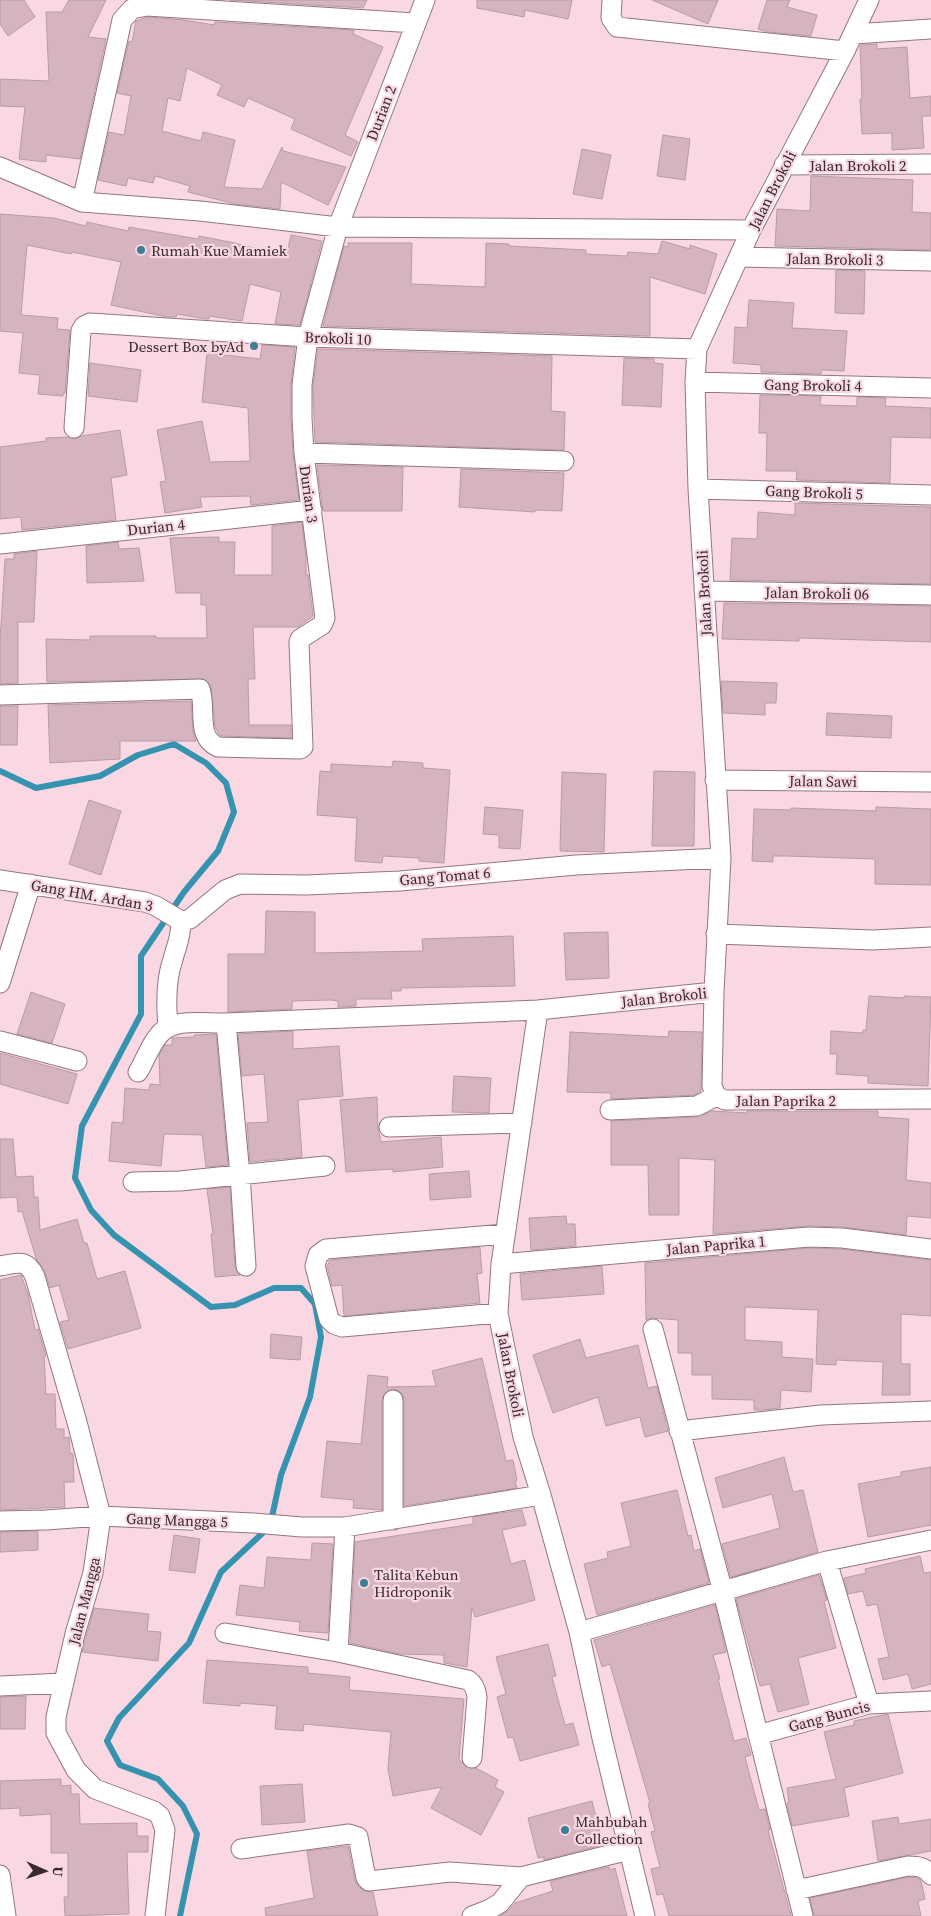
<svg xmlns="http://www.w3.org/2000/svg" width="931" height="1916" font-family="'Source Serif 4',serif">
<rect width="100%" height="100%" fill="#f9d8e3"/>
<g fill="none" stroke-linecap="round" stroke-linejoin="round">
<!-- stream -->
<path stroke="#3693b0" stroke-width="6" d="M0,771l36,17 64,-12 38,-21 36,-11 32,19 20,20 8,29 -16,39 -34,41 -43,64v58l-59,112 -7,52 16,32 23,25 97,72 24,-2 39,-17h27l14,16 6,33 -11,60 -29,78 -11,51 -49,46 -32,71 -70,75 -12,23 13,24 38,14 25,27 14,28 -17,82"/>
</g>
<!-- building -->
<path fill="#d5b4bf" stroke="#ba9ba5" d="M0,0h24l11,17 -27,19 -8,-12z
M69,0h37l-18,37 18,2 -26,120 -34,-4v7l-27,-3 6,-52 -25,-1v-27l49,2 -3,-69h16z
M230,0h137l-4,8z
M477,0h95l-4,19 -43,-9 -1,7 -47,-9z
M652,0h66l-10,24z
M767,0h23l-3,7 30,8 -6,21 -43,-4 -10,-3z
M148,17l36,3 30,5 1,-3 139,8 -1,4 30,13 -38,88 13,7 -7,14 -60,-27 4,-10 -47,-21 -4,9 -27,-12 5,-10 -35,-17 -7,33 -12,-3 -6,33 39,10 2,-9 32,8 -11,47 38,2 20,-42 1,4 63,16 -18,38 -47,-23 -1,27 -45,-5 -47,-12 2,-6 -35,-10 -2,7 -25,-5 -2,8 -28,-6 11,-48 15,3 7,-39 -14,-3 12,-52 3,1 4,-21z
M877,44v5l30,-2 3,51 21,-2v20h-9l2,32 -32,2v-17l-30,1 -2,-35h2l-2,-53v-1z
M663,135l27,4 -5,41 -28,-4z
M582,149l29,6 -9,44 -29,-5z
M811,176l102,4 -1,32 19,1v37l-156,-4 2,-37 33,2z
M0,214l54,4 32,8 1,-4 41,9 1,-4 69,12 1,-3 36,7 51,14 5,-22 31,6 -22,84 -25,-1 6,-32 -31,-8 -8,37 -33,-5v3h-3l-29,-5 -1,3h-9l-56,-12 10,-43 -49,-10 -1,2 -44,-9 -6,70 37,3 -1,11 13,1 -5,63h-2v3l-25,-2 2,-19 -21,-2 4,-40 -23,-2z
M662,241l28,8v-4l27,9 -12,40 -55,-17v59l-327,-10 21,-80 4,1v-4h64l-1,41 74,3 1,-44 23,1v2l77,4v4l41,2 1,-4 30,2z
M836,270l29,1 -1,43 -29,-1z
M749,300l45,3 -2,25 55,3 -3,40 -22,-1 -1,4 -60,-2v-7l-28,-2 2,-36 12,1z
M262,345l33,2 -4,38v34l2,35 6,46 -48,5 -1,-9 -50,1 2,10 -37,6 -5,-31 6,-1 -9,-51 45,-9 8,41 40,-1 -2,-53 -46,-6 5,-49 53,6z
M318,349l234,7 -1,55 14,1 -1,38 -249,-8 -2,-56z
M624,358l30,1v4l9,1 -2,43 -39,-2z
M90,363l51,7 -4,32 -49,-6z
M760,395l61,1 -1,9 37,1v-9l29,1 -1,8 46,2v30l-40,-1 -1,46 -94,-3 1,-9h-31l1,-38h-8z
M120,430l7,45 -16,3 5,42 -94,10 -1,-13 -21,2v-72l46,-6v-3l21,-1 7,2 8,-3z
M317,465l86,2 -1,44h-79z
M461,469l103,4 -2,38 -27,-1v2l-76,-5z
M795,503l136,4v77l-201,-4 2,-42 25,1 1,-27 37,3z
M302,522l4,36v17h2l5,41 -15,11h-45l2,52h-7l1,46h42v13l-70,-2 -2,-2 -4,-7 -4,-41 -7,-7 -157,3 -1,-43 44,1v-4h66v2h51l-1,-33h-5v-12h-25l-6,-55 49,-1v5h16l-1,33h38v-49z
M118,542l1,7 20,-1 5,33 -57,2 -1,-37z
M37,551l-3,71h-16v61l-18,1v-43l5,-82h9v-5z
M724,603l207,3v36l-132,-4v3l-77,-2z
M721,681l56,2 -1,20h-11v12l-42,-2z
M191,701l2,30 3,10h-76v18l-70,4 -2,-58z
M0,706h18l-1,39h-17z
M827,713l65,3 -1,22 -65,-3z
M393,761l30,2v5l27,2 -6,93 -25,-2v-3l-36,-2 -1,7 -27,-2 2,-43 -40,-3 3,-44 11,1v-8l61,3z
M654,771l41,1 -1,74h-42z
M562,772l44,2 -2,78 -44,-1z
M89,800l32,11 -20,64 -32,-11z
M485,807l38,3 -3,39 -21,-1v-13l-16,-1z
M876,807l55,2v76l-56,-1v-25l-89,-3h-13v6l-21,-1 2,-52 37,1v-2l85,3z
M266,911l49,1v41l108,-2 -1,-12 91,-3 2,50 -114,2v3h-10l1,8h-36v7l-18,1v-6l-7,-1 -39,1v8l-64,3v-58h37z
M608,932l1,46 -43,2 -2,-47z
M31,992l34,12 -13,39 -35,-9z
M869,996l35,2v-2l27,1 -3,89 -60,-3v-7l-32,-2 1,-20h-7l1,-23 32,2v-3h3z
M293,1031v18l46,-3 4,50 -45,4 4,57 -52,5 -3,-39 21,-1 -4,-48 -22,2 -4,-42z
M669,1031l33,1 -1,59 -7,4 -83,4v-6l-44,-1 3,-60 98,5z
M216,1034l12,131 -22,2 -4,-32 -38,-1 -3,32 -52,-5 3,-39 11,1 2,-35 24,2 1,-6 10,1 -1,-30 6,-10h7v-7l22,-1v-2z
M0,1053l77,21 -9,30 -68,-20z
M454,1076l37,2 -2,35 -37,-1z
M377,1097l1,31 3,14 60,-5 2,30 -50,5v-3l-47,3 -6,-72z
M712,1111l35,2v-2h131v6l31,2 -3,61 25,3v35l-24,-2 -1,19 -63,-8 -34,-1 -96,8 2,-74 -36,-2v57h-30l-1,-50h-37v-44l87,-4z
M0,1139h13l3,38 17,-1 1,21h4l2,33 37,-11 7,24h3l10,36 28,-8 16,57 -73,21 -8,-27 9,-2 -10,-35 -9,3 -5,-16 -9,-14 -14,-47 -4,1 -1,-15 -17,1z
M469,1171l2,26 -41,3 -1,-26z
M230,1187l5,80 5,8 -25,2 -4,-43h2l-6,-45z
M566,1216l1,8h8l1,22 -45,4 -2,-32z
M480,1247l2,26 -5,1 3,29 -136,13 -2,-31 -10,1 -5,-20 3,-6z
M809,1248l32,1 90,11v56l-30,-2v50h9v31h-28l1,-33 -47,-2v5l-20,-1 2,-54 -73,-3v33l37,2v15l31,2 -2,33 -30,-2 -1,18 -17,2h-9v-10l-42,-1v-24h-20v-22h-14v-33l-27,-2 -5,2 -1,-57z
M602,1266l2,28 -82,6 -2,-26z
M21,1275l7,19 7,36 3,-1 8,27h-2l2,38h9l1,35h8v9l5,-1 1,16 3,1 1,28h-10l1,25 -65,3v-230z
M271,1334l31,3 -2,23 -30,-2z
M580,1339l6,19 52,-13 10,43 9,-2 11,45 -23,6 -5,-20 -34,9 -8,-29 -45,16 -20,-58z
M482,1358l24,103 7,-1 4,20 -2,1 2,7 -113,18v-106l-1,-5 -4,-4 -6,-2 -9,5 -2,6v110l-29,-2 1,-8 -33,-3 6,-56 34,3 7,-69 20,2 -1,10 49,-1 -4,-15z
M784,1457l9,35 10,-2 15,62 -87,25 -9,-33 58,-16 -8,-34 -49,14 -8,-30z
M931,1467v58l-63,12 -10,-53 43,-8v-4z
M677,1490l11,46 3,-1 3,16 6,-2 9,34 -112,32 -13,-51 24,-6 -1,-6 24,-6 -10,-43z
M522,1510l4,15 -24,5 9,34 14,-4 10,40 -60,17 -3,-10 -5,60 -23,-4v-8l-44,-1 -50,-11 5,-101 118,-18v-7z
M38,1531v19l-38,2v-20z
M174,1535l26,4 -5,34 -26,-3z
M312,1543l21,1 -5,89 -29,-2 1,-9 -64,-7 4,-30 24,3 3,-31 44,3z
M920,1556l4,17 7,-1v112l-19,5 -4,-15 -25,6 -5,-21 11,-2 -12,-53 -10,2 -4,-15 -15,3 -4,-16 22,-5 -1,-4z
M819,1575l8,25 -3,1 12,47 -38,10 11,46 -31,8 -8,-28 -10,2 -24,-87z
M715,1605l11,47 -13,3 7,24h-2l16,62 12,-3 5,17 -6,2 14,53 6,-1 5,21h-2l23,86h-122l-6,-22 -6,1 -6,-26 9,-2 -9,-35 4,-1 -7,-27 2,-1 -40,-139 -8,3 -8,-27z
M94,1608l55,6 -2,17 14,1 -3,29 -76,-9z
M548,1644l8,32 -4,1 13,48 8,-2 6,22 -59,16 -7,-24 -5,1 -11,-41 9,-3 -10,-37z
M207,1660l101,7v6l42,4 -1,13 115,9 -5,60 7,8 10,1 22,12 -3,7 9,5 -23,43 -50,-27 11,-21 -49,9 -5,-27 3,-37 -87,-8 -1,7 -28,-2 2,-23 -37,-3v3l-37,-3z
M26,1696l-1,33h-25v-32z
M888,1714l15,59 -59,15 5,28 -57,10 -5,-23 2,-1 -2,-14 49,-9 -12,-47 30,-7v-4z
M61,1779v7l10,-1v9h8l1,30 57,-1v13h11v16h-21l2,62 -64,2 -1,-19h4v-44h-17v-39l-31,2v-8l-20,1v-28z
M302,1784l3,38 -43,3 -2,-39z
M592,1801l11,44 -59,15v-3l-6,1 -10,-40z
M898,1817l1,7 32,-5v32l-53,10 -6,-40z
M348,1846l7,35 3,5 7,5 8,1 5,24h-112l-1,-8 49,-10 -7,-47z
M609,1867l1,3 5,-2 12,48h-127l9,-6 6,-7 38,-12 -3,-10z
M909,1877l8,1 4,3 4,18 -7,2 3,15h-107l-4,-18z"/>
<g fill="none" stroke-linecap="round" stroke-linejoin="round">
<defs>
<path id="street" d="M612,0l-1,18 6,9 228,24
M853,34l78,-5
M784,165l147,-1
M0,167l82,35 118,9 138,16 413,3
M82,202l40,-182 10,-11 15,-3 268,17
M739,257l192,4
M695,382l236,6
M74,428l7,-97 3,-5 6,-3 218,14 389,12
M304,453l260,8
M698,489l233,6
M0,544l312,-34
M704,591l227,4
M0,695l200,-6c7,19 -5,48 18,58l82,2 3,-2 -4,-105 1,-3 22,-14 3,-7 -21,-165 -2,-35v-33l6,-48 30,-110 87,-227
M715,780l216,2
M0,880l145,22 11,4 25,15
M181,921l9,-2 35,-29 15,-6 66,1 94,-4 176,-16 145,-7
M716,934l157,6 58,-3
M0,983l31,-99
M714,992l-2,94 4,10 9,4 206,-1
M226,1023l14,152 6,91
M168,1026c-2,-21 -2,-47 5,-67 4,-15 8,-21 8,-38
M0,1041l77,20
M138,1072c7,-11 12,-27 21,-37 14,-18 46,-11 67,-12l312,-13
M610,1110l87,-4 19,-10
M389,1127l133,-4
M133,1182l47,-1 145,-15
M501,1264l308,-27 33,1 89,11
M0,1266c17,-3 27,-8 35,11l42,145 24,94 -8,57 -18,61 -19,83v16l20,37 19,19 59,22 6,5 5,14 -10,86
M498,1313l-156,14 -8,-3 -5,-5 -14,-53 3,-11 8,-6 179,-15
M653,1329l70,263 80,324
M679,1431l142,-16 110,-4
M393,1520v-120
M0,1521l46,-1 55,-4 152,7 49,4h43l196,-32
M827,1561l42,143
M579,1632l248,-71 104,-21
M225,1633l113,19 130,28c6,4 8,9 9,17l-5,61
M338,1652l7,-125
M0,1686l64,-3
M758,1735l111,-31 62,-3
M241,1849l108,-15 9,3 8,41 3,3 81,-9 71,5
M0,1875l6,41
M796,1890l112,-24c10,0 17,1 23,9
M472,1916l18,-7 10,-6 21,-26 108,-27
M645,1916l-43,-178 -23,-106 -38,-137 -18,-58 -25,-124 3,-49 37,-254 176,-18 7,-134 -23,-369 -3,-107 2,-33 54,-119 94,-179 24,-51"/>
</defs>
<!-- street casing -->
<use href="#street" stroke="#937580" stroke-width="21"/>
<!-- street -->
<use href="#street" stroke="#fff" stroke-width="19"/>
</g>
<!-- markers -->
<g fill="#3f7d93" stroke="#f9d8e3" stroke-width="2">
<circle cx="141" cy="250" r="5"/>
<circle cx="254" cy="346" r="5"/>
<circle cx="364" cy="1583" r="5"/>
<circle cx="565" cy="1830" r="5"/>
</g>
<g text-anchor="middle" dominant-baseline="central" stroke-width="4.5" stroke-linejoin="round" paint-order="stroke">
<!-- street labels -->
<g font-size="15" fill="#362a2e" stroke="#f9d8e3">
<text transform="translate(381 113) rotate(-69)">Durian 2</text>
<text x="858" y="165">Jalan Brokoli 2</text>
<text transform="translate(772 190) rotate(-63)">Jalan Brokoli</text>
<text transform="translate(835 259) rotate(1)">Jalan Brokoli 3</text>
<text transform="translate(338 338) rotate(2)">Brokoli 10</text>
<text transform="translate(813 385) rotate(1)">Gang Brokoli 4</text>
<text transform="translate(814 492) rotate(2)">Gang Brokoli 5</text>
<text transform="translate(309 494) rotate(82)">Durian 3</text>
<text transform="translate(156 527) rotate(-6)">Durian 4</text>
<text transform="translate(704 593) rotate(-93)">Jalan Brokoli</text>
<text transform="translate(817 593) rotate(1)">Jalan Brokoli 06</text>
<text transform="translate(823 781) rotate(1)">Jalan Sawi</text>
<text transform="translate(445 876) rotate(-5)">Gang Tomat 6</text>
<text transform="translate(92 895) rotate(10)">Gang HM. Ardan 3</text>
<text transform="translate(664 997) rotate(-6)">Jalan Brokoli</text>
<text x="786" y="1100">Jalan Paprika 2</text>
<text transform="translate(716 1245) rotate(-5)">Jalan Paprika 1</text>
<text transform="translate(511 1375) rotate(79)">Jalan Brokoli</text>
<text transform="translate(177 1520) rotate(2)">Gang Mangga 5</text>
<text transform="translate(84 1601) rotate(-76)">Jalan Mangga</text>
<text transform="translate(829 1716) rotate(-15)">Gang Buncis</text>
</g>
<!-- poi labels -->
<g font-size="15" fill="#362a2e" stroke="#f9d8e3" text-anchor="start">
<text x="151" y="250">Rumah Kue Mamiek</text>
<text x="244" y="346" text-anchor="end">Dessert Box byAd</text>
<text x="374" y="1574">Talita Kebun<tspan x="374" dy="17">Hidroponik</tspan></text>
<text x="575" y="1821">Mahbubah<tspan x="575" dy="17">Collection</tspan></text>
</g>
</g>
<!-- north arrow -->
<g transform="translate(45 1871) rotate(92)" stroke="#f9d8e3" stroke-width="4" paint-order="stroke">
<path d="M0-4L9 19L0 12L-9 19Z" fill="#362a2e"/>
<text y="-8" font-size="14" font-weight="bold" text-anchor="middle" fill="#362a2e">U</text>
</g>
</svg>
